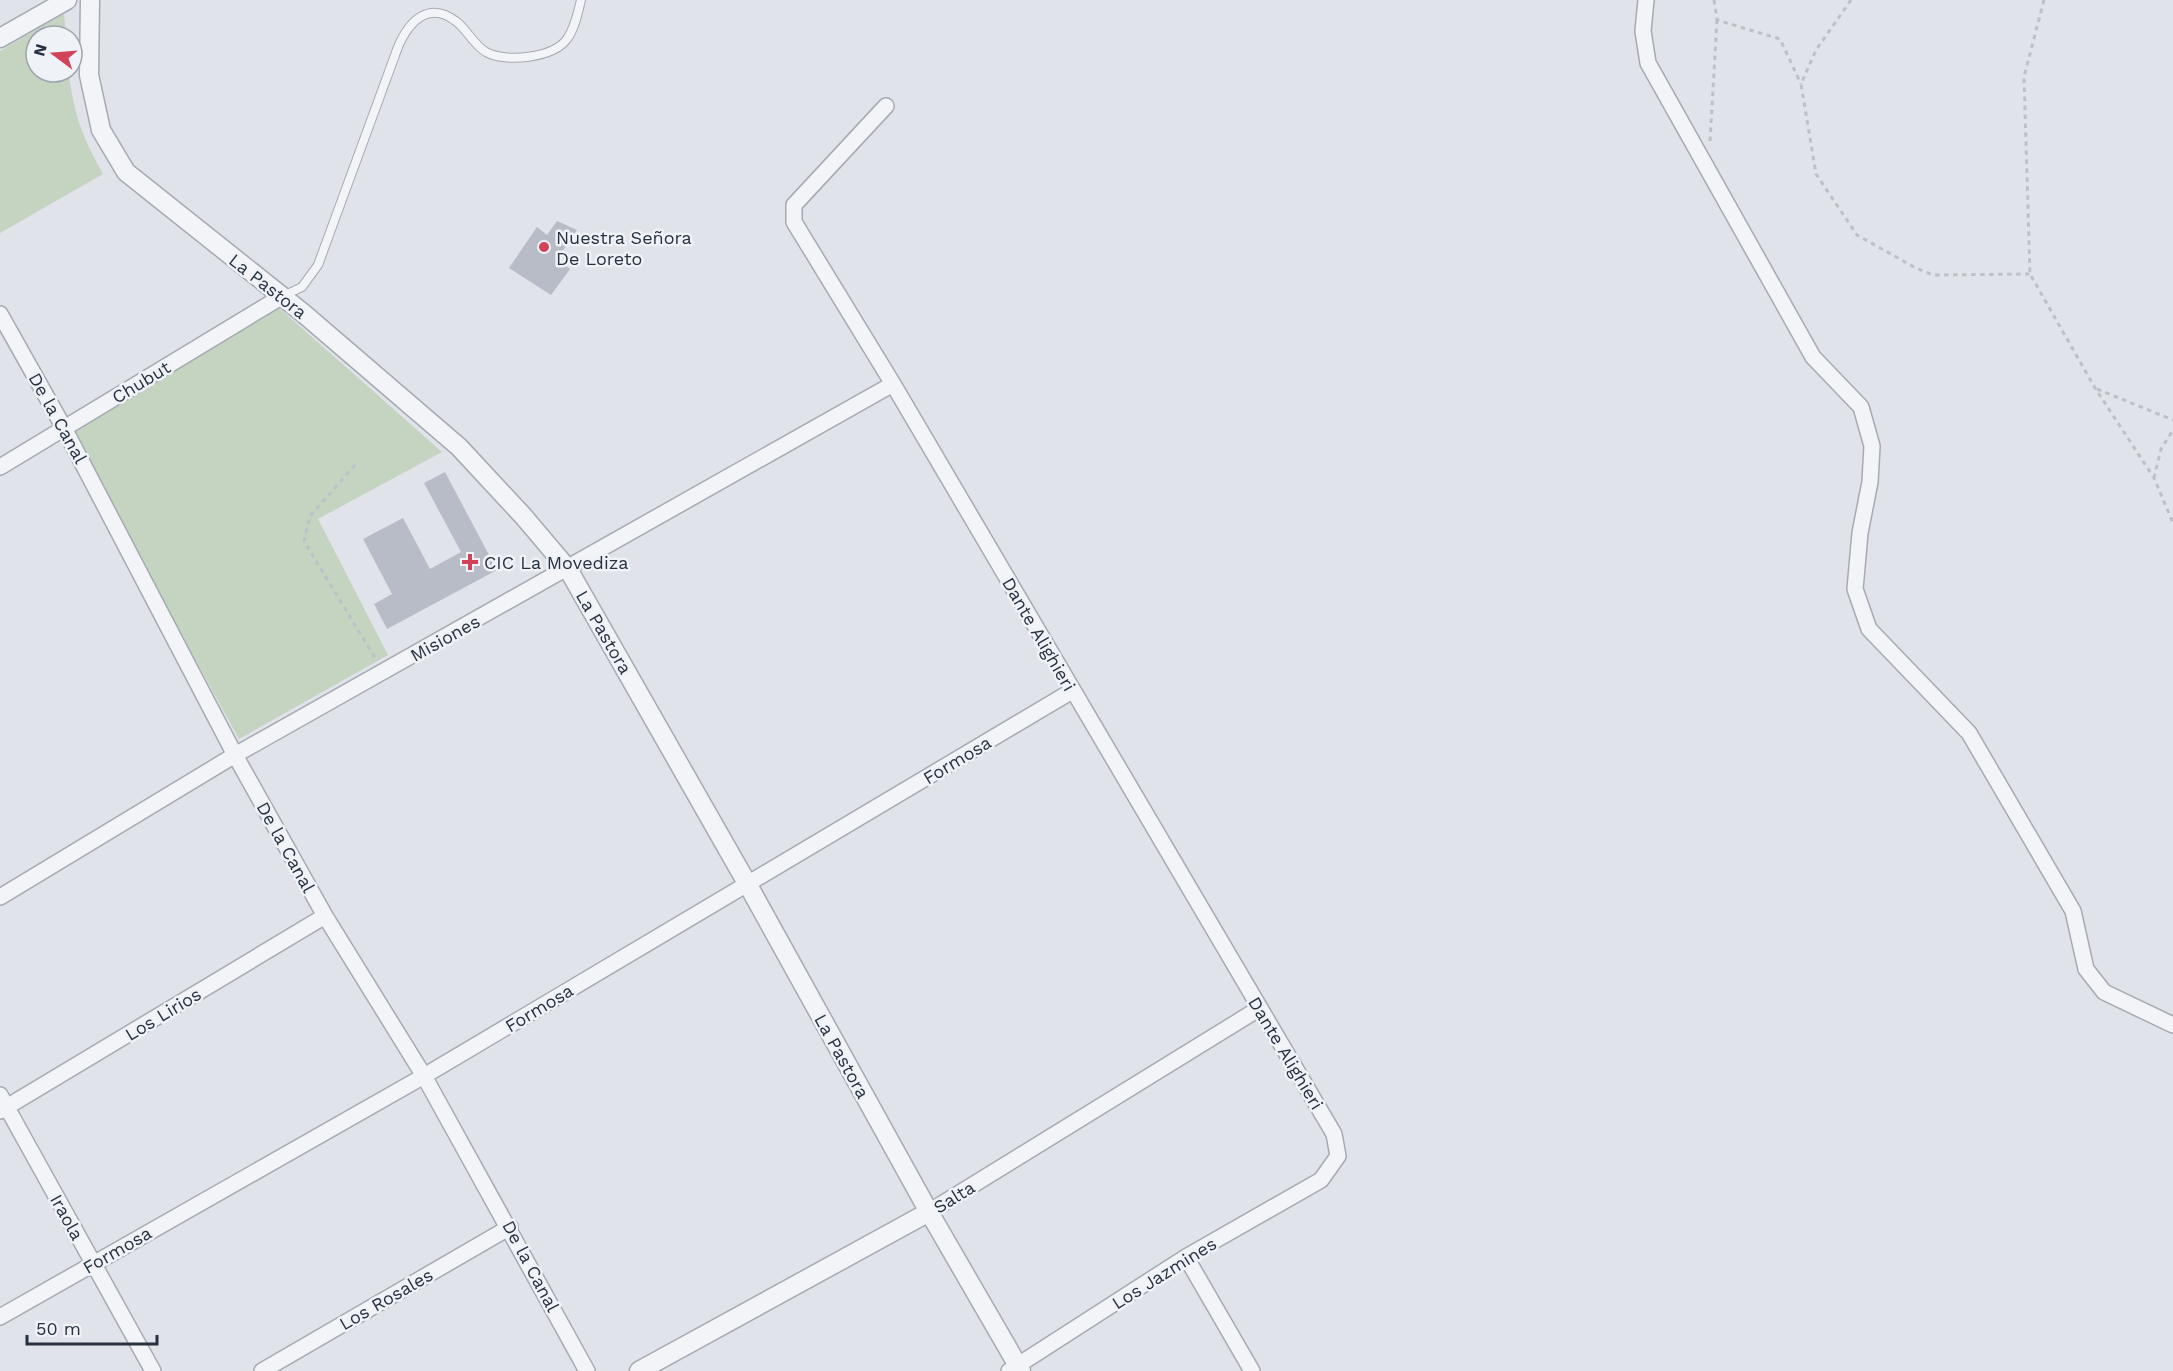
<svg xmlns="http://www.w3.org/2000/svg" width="2173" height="1371" font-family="'Work Sans',sans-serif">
<rect width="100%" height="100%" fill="#e0e3e9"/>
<!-- green -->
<path fill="#c5d3c1" d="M64,14l2,22h-30v36h33c4,41 14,66 34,102l-103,59v-182z
M278,307l164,145 -124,67 70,136 -149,84 -169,-307z"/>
<!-- building -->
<path fill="#b7bcc6" d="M557,221l20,9 -20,29 13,10 -19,26 -42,-27 28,-41 10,8z
M445,472l52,98 -110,59 -13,-25 18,-10 -29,-55 40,-21 27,51 31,-17 -37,-69z"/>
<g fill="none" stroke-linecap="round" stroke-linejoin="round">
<defs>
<path id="service" d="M283,296l19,-9 16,-22 80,-218c11,-26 31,-47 59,-25 10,8 17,23 29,30 20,11 67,6 81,-13 8,-11 11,-27 14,-39"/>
<path id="minor" d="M1646,0l-3,31 5,32 165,294 48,50 11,39 -2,36 -10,51 -5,56 14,40 100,104 104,178 13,58 18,23 69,33
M886,106l-92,99v17l99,162 441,750 4,22 -17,24 -135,77 -177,114
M0,314l64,114 171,327 90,161 99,160 163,295
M0,467l281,-170
M0,897l235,-142 658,-371
M0,1095l153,276
M0,1111l325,-195
M929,1212l331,-204
M1186,1257l66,114
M0,1317l424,-241 648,-385
M262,1371l248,-144"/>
<path id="tertiary" d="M90,0l-1,75 12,55 25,42 177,141 156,134 65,70 44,52 180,316 181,327 92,159
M0,38l67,-38
M639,1371l290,-159"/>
</defs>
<!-- service casing -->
<use href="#service" stroke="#a5aab3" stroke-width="10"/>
<!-- minor casing -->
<use href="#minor" stroke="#a5aab3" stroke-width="18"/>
<!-- tertiary casing -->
<use href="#tertiary" stroke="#a5aab3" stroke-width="21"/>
<!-- path -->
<path stroke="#bdc1c7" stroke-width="3" stroke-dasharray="4.5 4.5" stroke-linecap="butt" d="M1714,0l3,20 63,19 21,45
M1851,0l-35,50 -15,34 15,90 41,61 57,32 19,8 97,-1
M2044,0l-20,77 6,197 65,114 59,90 19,45
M1710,141l7,-121
M2097,389l76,31
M355,465l-45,51 -6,25 71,117
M2154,478l7,-29 12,-19"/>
<!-- service -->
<use href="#service" stroke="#f2f4f7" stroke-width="8"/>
<!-- minor -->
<use href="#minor" stroke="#f2f4f7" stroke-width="15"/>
<!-- tertiary -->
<use href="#tertiary" stroke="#f2f4f7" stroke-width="18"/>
</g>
<!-- markers -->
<g fill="#d04359" stroke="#eff2f6" stroke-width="2">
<circle cx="544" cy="247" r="6"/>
<path d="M467 553h6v6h6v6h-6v6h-6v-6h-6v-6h6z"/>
</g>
<g text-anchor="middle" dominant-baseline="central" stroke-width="5" stroke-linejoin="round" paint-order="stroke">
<!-- poi labels -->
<g font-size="18" fill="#283140" stroke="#eff2f6" text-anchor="start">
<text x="556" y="237">Nuestra Señora<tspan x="556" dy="21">De Loreto</tspan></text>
<text x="484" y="562">CIC La Movediza</text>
</g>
<!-- street labels -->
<g font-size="18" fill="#283140" stroke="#eff2f6">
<text transform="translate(268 286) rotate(38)">La Pastora</text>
<text transform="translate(141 382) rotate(-31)">Chubut</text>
<text transform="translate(58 418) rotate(61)">De la Canal</text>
<text transform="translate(604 632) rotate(60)">La Pastora</text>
<text transform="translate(1039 634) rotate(60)">Dante Alighieri</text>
<text transform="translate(445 638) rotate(-29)">Misiones</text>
<text transform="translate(957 760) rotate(-31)">Formosa</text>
<text transform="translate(286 847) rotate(61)">De la Canal</text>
<text transform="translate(539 1008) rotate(-31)">Formosa</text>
<text transform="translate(163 1014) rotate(-31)">Los Lirios</text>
<text transform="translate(1286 1053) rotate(59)">Dante Alighieri</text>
<text transform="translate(842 1056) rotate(61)">La Pastora</text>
<text transform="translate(954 1197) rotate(-32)">Salta</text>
<text transform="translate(67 1217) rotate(61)">Iraola</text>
<text transform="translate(117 1250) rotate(-30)">Formosa</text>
<text transform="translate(531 1266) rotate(62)">De la Canal</text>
<text transform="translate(1164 1273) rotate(-32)">Los Jazmines</text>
<text transform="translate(386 1299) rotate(-30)">Los Rosales</text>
</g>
</g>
<!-- north arrow -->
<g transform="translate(54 54) rotate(286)"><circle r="28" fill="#eff2f6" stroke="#9fa5ad" stroke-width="1.5"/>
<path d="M0-4.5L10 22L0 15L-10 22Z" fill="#d04359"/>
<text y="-9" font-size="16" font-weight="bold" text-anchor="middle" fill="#283140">N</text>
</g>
<!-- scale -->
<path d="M27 1335v9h130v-9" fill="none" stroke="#283140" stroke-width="3"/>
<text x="36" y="1335" font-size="18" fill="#283140" stroke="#eff2f6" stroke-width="4.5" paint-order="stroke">50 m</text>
</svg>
